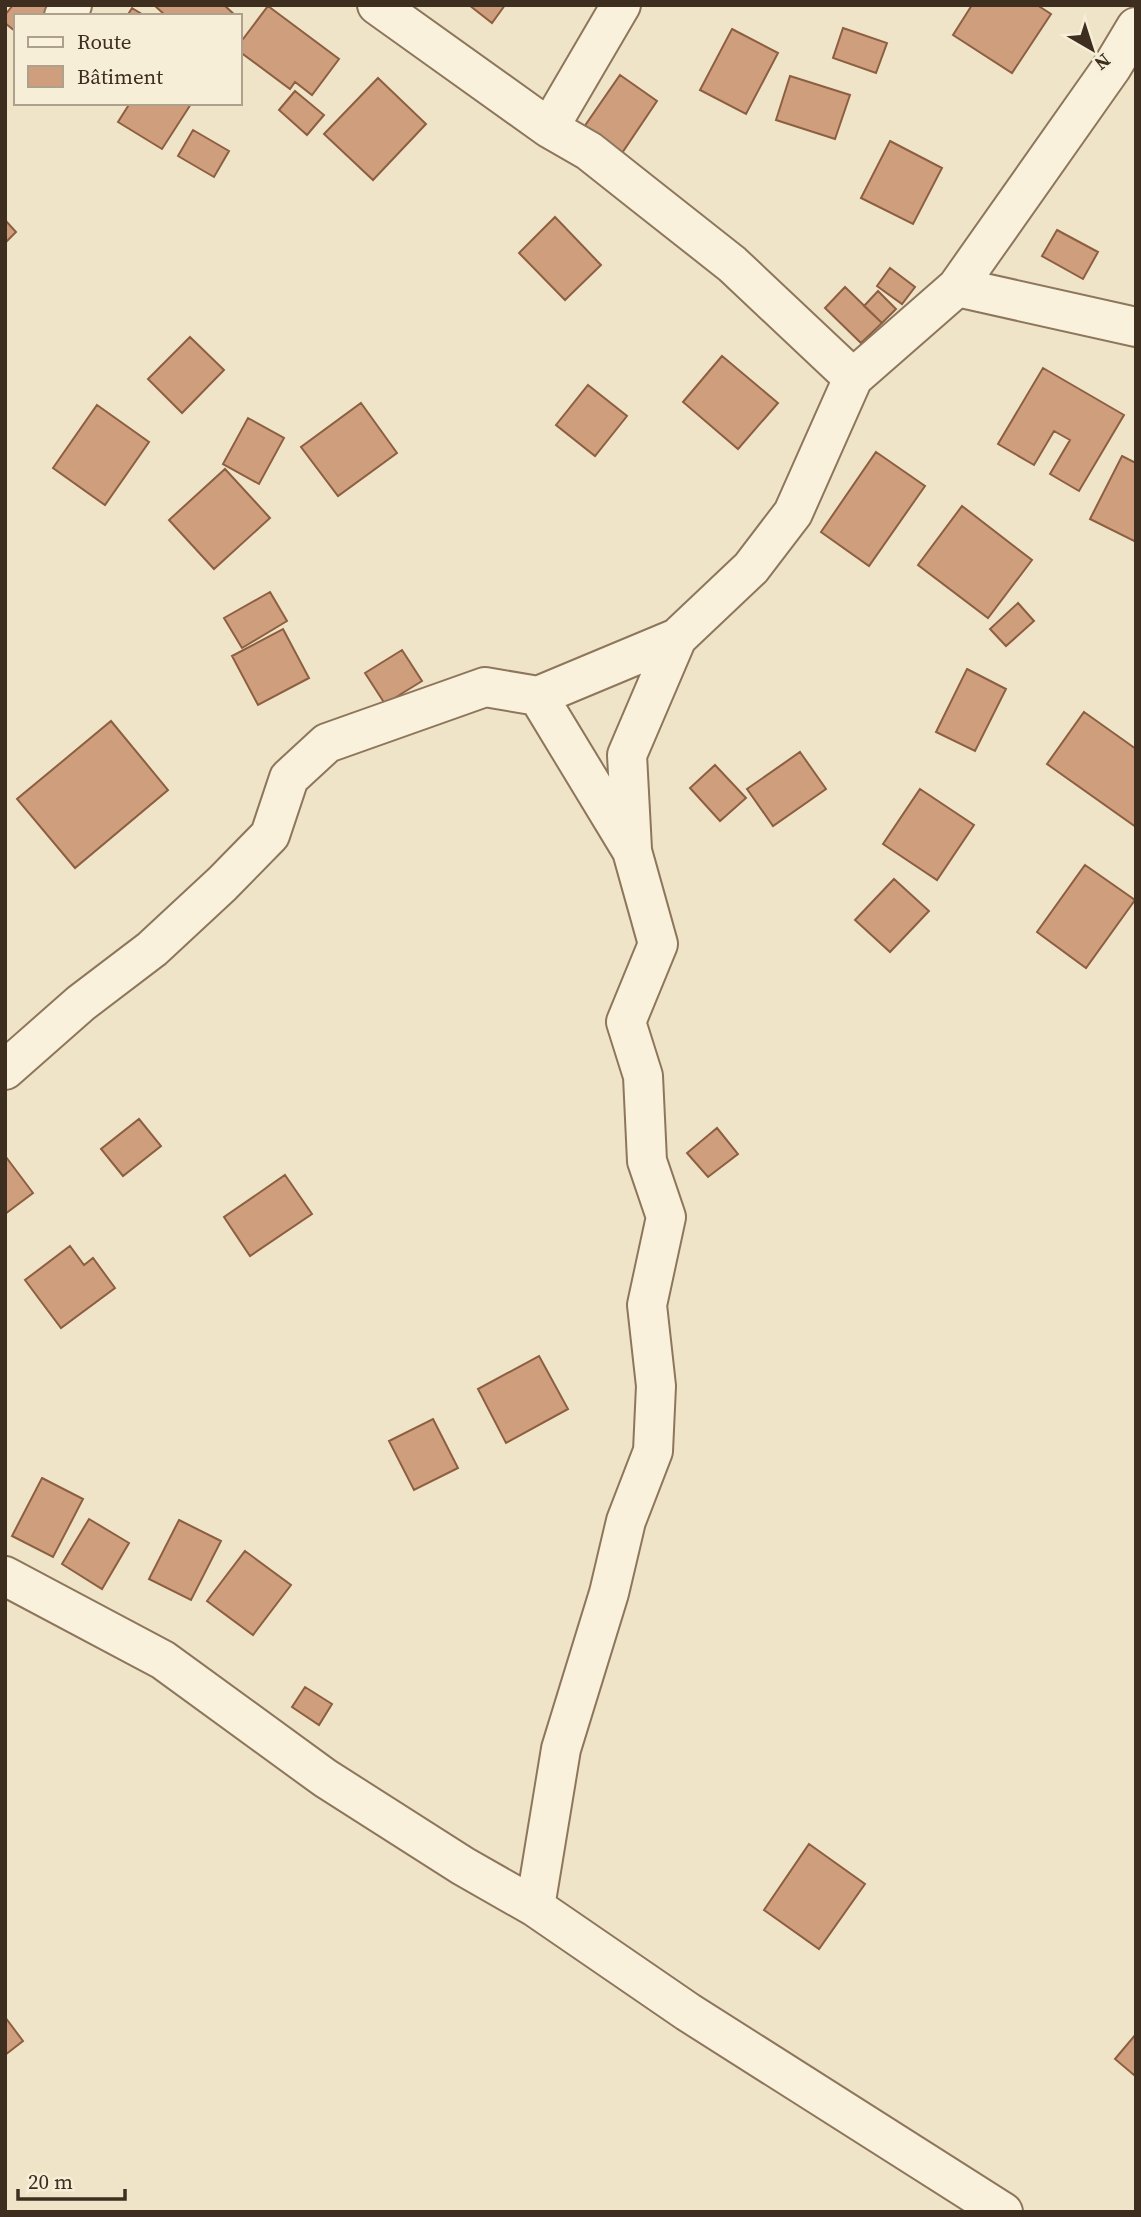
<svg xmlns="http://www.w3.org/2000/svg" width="1141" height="2217" font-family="'Source Serif 4',serif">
<rect width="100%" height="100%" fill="#f0e4c8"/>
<!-- building -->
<path fill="#cf9f7d" stroke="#8d5f41" stroke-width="2" d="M13,5h39l-8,11h-28v16l-11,-9v-8z
M154,5h70l12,11h-70z
M469,5h36l-13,18z
M972,5h65l14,9 -39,59 -59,-38z
M268,6l71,53 -27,36 -17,-13 -5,7 -50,-37v-9z
M132,8l13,8h-18z
M843,28l44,15 -11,30 -43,-15z
M732,29l46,24 -32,61 -46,-24z
M620,75l37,26 -35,52 -38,-26z
M790,76l60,19 -15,44 -59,-19z
M378,78l48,46 -53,56 -49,-46z
M295,91l29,24 -17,20 -28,-25z
M130,103h59l2,1 -29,45 -44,-27z
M193,130l36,21 -15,26 -36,-21z
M890,141l52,27 -29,56 -52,-26z
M555,217l46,48 -36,35 -46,-47z
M5,220l11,12 -11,11z
M1057,230l41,22 -15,27 -41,-23z
M890,268l25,19 -13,17 -25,-18z
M845,287l37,36 -21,20 -36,-35z
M878,291l18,18 -14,14 -18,-17z
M190,337l34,33 -42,43 -34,-34z
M722,356l56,47 -40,46 -55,-47z
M1043,368l81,47 -45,76 -29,-17 20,-34 -16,-9 -20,34 -36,-21z
M588,385l39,31 -32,40 -39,-31z
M361,403l36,50 -59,43 -37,-49z
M97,405l52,37 -44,63 -52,-37z
M248,418l36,20 -25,46 -36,-20z
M876,452l49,34 -56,80 -48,-34z
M1122,456l14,7v79l-46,-23z
M225,469l45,49 -56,51 -45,-49z
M962,506l70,54 -44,58 -70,-53z
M270,592l17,29 -45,27 -18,-30z
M1018,603l16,18 -28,25 -16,-17z
M283,629l26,49 -51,27 -26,-49z
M402,650l20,31 -37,23 -20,-31z
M967,669l39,20 -31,62 -39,-19z
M1084,712l52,37v78l-89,-63z
M111,721l57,69 -93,78 -58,-69z
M800,752l26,37 -53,37 -26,-37z
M715,765l31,33 -26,23 -30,-33z
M920,789l54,36 -37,55 -54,-36z
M1085,865l50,35 -49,68 -49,-36z
M894,879l35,32 -39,41 -35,-32z
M139,1119l22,27 -38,30 -22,-27z
M717,1128l21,26 -30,23 -21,-24z
M6,1157l27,36 -28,21v-56z
M285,1175l27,39 -62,42 -26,-39z
M70,1246l14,19 9,-7 22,30 -54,40 -36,-48z
M539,1356l29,53 -62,34 -28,-54z
M433,1419l25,49 -44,22 -25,-49z
M42,1478l41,21 -30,58 -41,-21z
M89,1519l40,24 -27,46 -40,-25z
M179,1520l42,21 -30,59 -42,-21z
M245,1551l46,34 -38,50 -46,-34z
M305,1687l27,17 -13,21 -27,-18z
M809,1844l56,40 -46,65 -55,-39z
M5,2017l18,24 -18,14z
M1136,2034v38l-2,3 -19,-16z"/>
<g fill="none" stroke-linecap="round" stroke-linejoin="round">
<defs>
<path id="minor" d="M377,5l172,123 40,23 53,42 90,71 121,114 104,-91 179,40
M64,16l8,-11
M549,128l72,-123
M957,287l155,-220 24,-40
M538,696l139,-58 74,-70 42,-55 60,-135
M632,849l-5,-94 50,-117
M5,1070l76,-67 71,-54 70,-65 48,-49 19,-57 38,-35 158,-56 53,9 94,155 26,93 -32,78 17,54 4,85 19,56 -19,88 9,81 -3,65 -27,70 -17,72 -48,156 -26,158
M5,1576l158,84 162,118 138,88 72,41 153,105 315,200"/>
</defs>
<!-- minor casing -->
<use href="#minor" stroke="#8d765c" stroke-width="42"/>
<!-- minor -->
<use href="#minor" stroke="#faf1dc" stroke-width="38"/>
</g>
<!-- border -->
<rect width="1141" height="2217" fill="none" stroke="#3d2e20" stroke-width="14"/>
<!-- legend -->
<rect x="14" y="14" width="228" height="91" fill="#f7eed8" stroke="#ada18e" stroke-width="2"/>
<rect x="28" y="37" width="35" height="10" fill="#faf1dc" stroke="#ada18e" stroke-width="2"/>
<text x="77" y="49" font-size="21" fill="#3d2e20">Route</text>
<rect x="28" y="66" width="35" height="21" fill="#cf9f7d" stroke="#ada18e" stroke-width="2"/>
<text x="77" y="84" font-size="21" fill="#3d2e20">Bâtiment</text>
<!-- north arrow -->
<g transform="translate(1092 49) rotate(141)" stroke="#f7eed8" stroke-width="5" paint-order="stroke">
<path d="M0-5L12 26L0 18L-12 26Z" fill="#3d2e20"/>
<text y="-10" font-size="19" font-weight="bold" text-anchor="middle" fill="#3d2e20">N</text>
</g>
<!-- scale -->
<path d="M18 2189v10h107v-10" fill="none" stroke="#3d2e20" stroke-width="3.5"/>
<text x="28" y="2189" font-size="21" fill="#3d2e20" stroke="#f7eed8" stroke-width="5" paint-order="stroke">20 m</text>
</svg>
